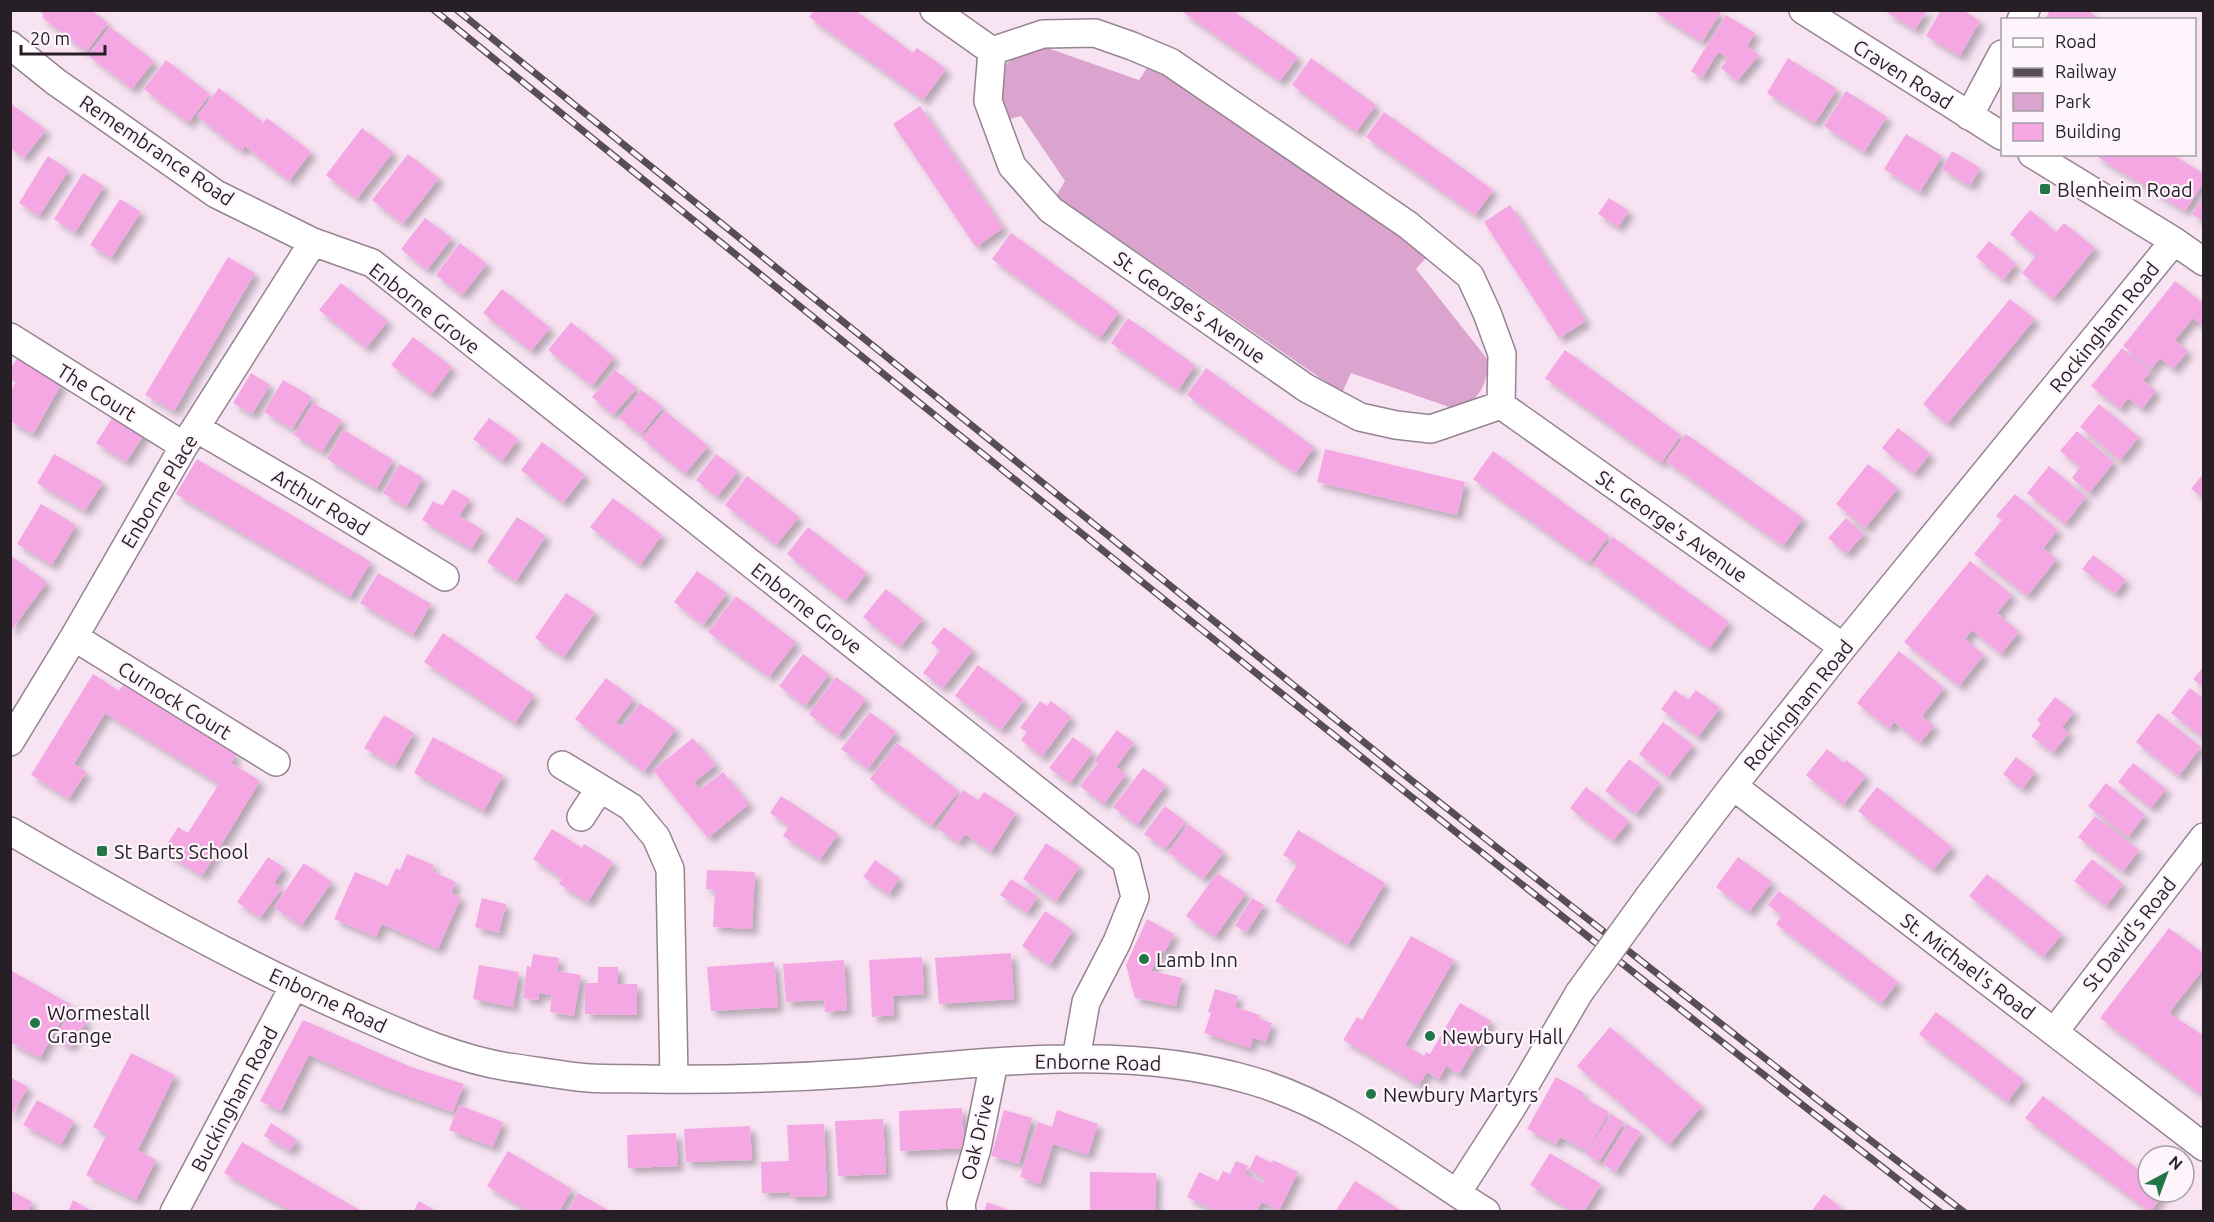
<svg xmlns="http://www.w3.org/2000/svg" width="2214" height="1222" font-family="Ubuntu,sans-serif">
<defs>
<filter id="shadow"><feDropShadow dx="5.5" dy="5.5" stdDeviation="3" flood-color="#0004"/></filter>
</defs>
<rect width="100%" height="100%" fill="#f8e3f3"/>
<!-- green -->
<path fill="#dba4cf" d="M1039,45l100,35 12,-18 279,191 -14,16 72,91c0,23 -9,43 -33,49l-104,-36 -9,20 -286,-197 9,-15 -44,-65 -14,4 -6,-19 5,-37 17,-13z"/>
<!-- building -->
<path fill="#f5a7e4" filter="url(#shadow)" d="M38,10h53l17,13 -22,29 -44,-35 2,-2z
M814,10h41l58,43 4,-5 29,21 -23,31 -114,-83z
M1180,10h52l66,47 -18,24z
M1652,10h67l2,2 -19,30z
M1883,10h44l-12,20z
M1941,10h22l17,11 -20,35 -34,-20z
M2050,10h37l14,10h-56z
M1726,15l29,18 -8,13 12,9 -22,26 -16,-13 7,-10 -10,-6 -16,26 -11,-7z
M110,27l44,34 -22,28 -44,-34z
M1311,58l65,47 -20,27 -64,-47z
M1788,58l49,31 -22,34 -48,-30z
M166,60l44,34 -22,29 -44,-34z
M219,88l44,34 -22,29 -44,-35z
M1846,91l41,26 -23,35 -40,-26z
M10,103l36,27 -22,28 -14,-10z
M920,106l83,122 -27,19 -83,-123z
M1384,112l109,78 -18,25 -109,-78z
M267,118l44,34 -22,29 -44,-35z
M362,128l31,24 -36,47 -31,-24z
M1906,134l36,22 -22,36 -36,-23z
M1952,151l28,17 -10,18 -28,-17z
M408,154l31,24 -36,46 -31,-24z
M2093,154h79l32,20v8l-19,29z
M48,156l21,14 -30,46 -20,-13z
M83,173l21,13 -29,47 -21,-14z
M2204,197v24l-12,-7z
M1609,198l20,13 -11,16 -20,-13z
M120,199l21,13 -30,46 -21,-13z
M1510,205l76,116 -27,17 -75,-116z
M2030,210l26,22 8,-9 31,25 -42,51 -31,-26 14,-17 -26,-22z
M425,218l27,20 -25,32 -26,-21z
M1011,233l108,79 -19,26 -108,-79z
M1989,241l27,23 -13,16 -27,-23z
M460,243l27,21 -25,31 -26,-20z
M228,257l27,16 -81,138 -29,-16z
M2175,281l29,23v23l-11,-9 -18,22 13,11 -15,18 -13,-11 -9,11 -28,-23z
M341,283l47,38 -22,27 -47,-38z
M502,289l48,39 -19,23 -48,-38z
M2010,299l25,20 -88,105 -24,-20z
M1128,318l67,47 -17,25 -67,-47z
M571,322l43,35 -22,29 -44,-36z
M413,337l39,30 -21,28 -40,-30z
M2122,348l29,23 -8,9 13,11 -14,18 -14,-11 -8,11 -29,-23z
M1565,350l116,85 -20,28 -116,-85z
M18,357l44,26 -29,51 -23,-13v-29l6,-10 -6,-3v-10z
M1206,368l108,79 -18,26 -109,-78z
M615,370l22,18 -24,27 -21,-18z
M251,373l19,12 -18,29 -19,-11z
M283,380l29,17 -20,32 -28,-17z
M641,390l22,17 -22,28 -22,-17z
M313,403l29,17 -20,32 -28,-17z
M2099,404l40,33 -19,23 -40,-33z
M665,411l43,35 -23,28 -43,-36z
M116,412l30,19 -20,31 -30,-19z
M489,418l29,21 -16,22 -29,-22z
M1898,428l32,26 -16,20 -32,-26z
M344,430l49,30 -17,29 -49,-30z
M2077,431l37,31 -25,31 -17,-15 8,-11 -20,-16z
M1686,434l117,84 -20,28 -117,-85z
M542,442l43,33 -22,28 -42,-33z
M1325,449l140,33 -8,33 -140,-33z
M1493,451l116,85 -20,27 -116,-84z
M54,454l49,28 -18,29 -48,-28z
M716,454l22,17 -21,26 -21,-17z
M197,459l174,103 -21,35 -174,-103z
M400,464l23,14 -17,29 -23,-14z
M1868,464l30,24 -33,40 -29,-24z
M2049,466l37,31 -21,27 -38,-31z
M2204,473v25l-13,-9z
M747,476l52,41 -23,28 -51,-40z
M453,489l17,10 -11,17 24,14 -12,19 -49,-29 11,-19 9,5z
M2015,494l43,36 -15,18 14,11 -30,37 -53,-42 28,-34 -6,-4z
M613,498l49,37 -22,30 -50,-38z
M41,504l35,21 -24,40 -35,-21z
M517,517l29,19 -30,45 -29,-19z
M1846,518l18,16 -18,20 -18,-16z
M808,527l59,46 -22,28 -58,-47z
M1613,537l116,85 -20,27 -116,-85z
M10,555l37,27 -37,50z
M2093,555l33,25 -11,14 -33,-25z
M1970,561l42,34 -15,18 22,19 -18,22 -29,-24 -7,9 19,16 -25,31 -55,-44z
M697,571l30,22 -24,32 -29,-23z
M378,573l53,31 -18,31 -53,-32z
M886,589l37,30 -23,28 -37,-30z
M566,593l29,19 -31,45 -29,-19z
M736,596l60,46 -27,35 -61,-45z
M944,627l29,23 -30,38 -20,-15 17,-23 -9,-7z
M443,633l91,62 -19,28 -91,-61z
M1899,651l45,37 -22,28 12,10 -14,17 -26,-21 -5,7 -32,-26z
M803,654l26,20 -24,32 -26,-20z
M978,665l46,35 -23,30 -46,-34z
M2204,666v22l-11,-9z
M93,674l26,17 4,-6 113,70 -5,8 29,18 -58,95 -39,-25 15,-24 10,6 31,-49 -114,-71 -31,51 12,8 -17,27 -38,-24z
M836,677l30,22 -28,37 -29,-22z
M606,678l28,21 -18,23 6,5 18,-24 36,26 -32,43 -69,-53z
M2190,688l14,11 -2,38 -31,-24z
M1675,690l13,10 8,-10 24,18 -22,29 -37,-28z
M2055,697l19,15 -12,15 7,6 -16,20 -22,-17 10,-12 -4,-4z
M1040,701l7,5 4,-5 20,16 -29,40 -21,-17 6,-8 -7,-4z
M870,712l26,20 -28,37 -27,-20z
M2158,713l43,34 -22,29 -43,-34z
M384,715l30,18 -19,33 -31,-18z
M1663,722l30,23 -25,32 -29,-23z
M1117,730l17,13 -18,24 10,7 -22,30 -24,-18 18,-23 -4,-2z
M433,737l70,38 -19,36 -70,-38z
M1073,737l20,15 -23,31 -21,-15z
M693,738l23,27 -22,17 6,8 23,-18 26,32 -41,34 -55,-68z
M897,743l62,48 -28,35 -61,-47z
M1827,749l17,14 2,-3 20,16 -23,29 -37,-30z
M2016,757l19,15 -13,17 -19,-15z
M1629,759l31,24 -24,31 -31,-23z
M2133,763l33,26 -15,19 -33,-26z
M1143,768l23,17 -29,40 -24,-18z
M2106,783l39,32 -17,22 -40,-31z
M1586,787l43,34 -16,20 -43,-33z
M1877,787l75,60 -19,23 -75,-59z
M963,790l15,10 6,-8 32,21 -25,39 -26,-18 -6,9 -22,-15z
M781,796l57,38 -18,26 -37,-24 6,-10 -19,-13z
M1165,806l21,16 -21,27 -21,-15z
M2095,816l44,34 -16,22 -45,-35z
M1188,824l36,28 -21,27 -35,-27z
M552,829l30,19 2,-4 29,18 -25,40 -29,-18 3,-6 -29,-19z
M1298,830l87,53 -37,62 -73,-44 23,-38 -15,-8z
M1046,843l34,23 -24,35 -33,-22z
M407,854l27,11 -2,6 24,11 -5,11 10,4 -23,52 -56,-25 -6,13 -42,-18 21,-47 33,14 8,-18 4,2z
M268,857l16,11 -10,15 8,5 -22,30 -23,-16z
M1738,857l34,25 -23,30 -33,-25z
M2092,859l31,25 -17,22 -32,-25z
M875,860l25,18 -11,16 -26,-17z
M304,863l28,19 -31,44 -27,-19z
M707,870l48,2 -3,57 -39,-2 2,-37 -9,-1z
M1217,873l29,20 -31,44 -29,-21z
M1987,874l75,60 -19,23 -74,-61z
M1011,879l27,17 -11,17 -27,-18z
M1779,891l119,91 -17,22 -105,-80 6,-8 -14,-11z
M482,898l24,6 -7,29 -24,-6z
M1252,898l12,7 -17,27 -12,-6z
M1045,911l28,19 -23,35 -28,-19z
M1147,919l27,15 -10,19 -2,-2 -11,20 31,7 -6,28 -41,-8 -9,-33z
M2169,928l35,26v14l-35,45 35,23v61l-104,-79z
M1411,936l43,24 -49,85 19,11 2,-4 4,2 30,-51 31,18 -32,53 -13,-8 -7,13 -12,-7 -8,13 -76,-45 14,-23 5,3z
M1011,953l3,46 -75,5 -4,-46z
M533,954l26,4 -2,13 24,4 -7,41 -24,-4 2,-17 -13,-2 -1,7 -15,-2 4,-32 4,1z
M922,957l2,37 -31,2 1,19 -22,2 -3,-57z
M844,960l3,50 -22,2 -1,-12 -38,2 -3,-38z
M774,962l4,45 -67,4 -4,-44z
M479,965l40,7 -6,35 -40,-8z
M598,967h20v17h19v31l-52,-1v-31h13z
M10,970l60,34 -30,54 -30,-16z
M1215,989l23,7 -3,11 25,8 -1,4 13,4 -6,19 -13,-4 -3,10 -46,-15 7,-20 -3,-1z
M71,1011l16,10 -17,26 -15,-9z
M1936,1012l88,68 -17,22 -88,-68z
M303,1020l108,47 53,17 -11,28 -73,-26 -71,-31 -28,56 -21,-10z
M1610,1027l92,79 -33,39 -92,-79z
M131,1053l44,22 -37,75 18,10 -20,40 -50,-25 21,-41 -14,-7z
M10,1077l18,10 -18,31z
M1556,1077l28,16 -2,4 27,15 -22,39 -27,-14 -4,7 -29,-15z
M2043,1096l105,81v15h17l-15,20 -125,-94z
M37,1100l37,21 -13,24 -38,-20z
M459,1105l44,17 -10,25 -44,-17z
M962,1108l2,40 -64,3 -1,-40z
M1004,1110l28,8 -13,46 -28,-8z
M1057,1110l41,14 -10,31 -35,-11 -13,40 -20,-7 18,-55 14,5z
M1611,1114l13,8 -25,40 -13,-8z
M883,1119l3,55 -48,2 -3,-55z
M271,1123l26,17 -7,11 -26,-15z
M824,1124l3,72 -36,1 -1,-5 -28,1 -1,-31 28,-1 -2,-36z
M1627,1124l14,8 -25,40 -13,-8z
M750,1126l2,34 -66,2 -2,-33z
M676,1133l2,33 -50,2 -1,-33z
M242,1142l24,14 97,56h-70l-69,-39z
M508,1151l64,38 -13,23h-30l-42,-26z
M1550,1153l51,31 -17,28h-11l-43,-27z
M1256,1155l16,8 1,-3 25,12 -19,39 -18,-9 -4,10h-40l-30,-15 12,-25 19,9 5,-10 7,3 6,-13 12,5 -3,8 18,9 2,-5 -16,-8z
M1090,1172l66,1 -1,39 -65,-2z
M1355,1181l25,16 22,15h-67z
M10,1190l22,12 -4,10h-18z
M578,1193l33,19h-44z
M1824,1194l22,18h-35z
M73,1200l20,12h-25z
M419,1201l10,6 8,5h-24z
M987,1202l24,9v1h-27z"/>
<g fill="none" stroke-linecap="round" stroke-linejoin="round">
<defs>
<path id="minor" d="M934,10l58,41
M1803,10l199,126
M2021,20l5,-10
M10,45l46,37 160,112 97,48 59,21 754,598 9,36 -18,45 -31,60 -10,57
M992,51l-4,50 24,65 39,44 255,178 54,29 36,8 35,4 70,-24
M992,51l51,-17 52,-1 37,13 38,16 238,163 62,51 17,37 15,41 -1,51
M1969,116l33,-62
M2032,154l142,87 30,21
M10,337l174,109
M1501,405l342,242
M196,428l113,66 136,83
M74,637l202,125
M10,742l64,-105 110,-191 129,-204
M562,765l69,42 25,30 14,32 4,210
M1733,786l471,361
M581,817l19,-29
M10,831c112,65 224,129 342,181 50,22 101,46 156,55 23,3 46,7 70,10 23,3 47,1 71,2 70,1 142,-1 212,-6 130,-10 265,-30 392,8 86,25 158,84 233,131
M1650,895l83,-109 110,-139 331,-406
M2054,1032l150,-195
M1457,1193l54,-84 68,-116
M174,1212l120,-226
M962,1212l-1,-8 16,-56 17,-86"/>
</defs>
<!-- minor casing -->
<use href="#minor" stroke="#968391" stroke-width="30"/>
<!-- minor -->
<use href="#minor" stroke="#fff" stroke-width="27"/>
<defs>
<path id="rail" d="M434,10c499,405 998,808 1506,1202
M457,10l954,770 407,320 146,112"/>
</defs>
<!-- rail casing -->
<use href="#rail" stroke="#574d55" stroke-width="7"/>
<!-- rail -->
<use href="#rail" stroke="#fdf5fb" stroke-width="4.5" stroke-dasharray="14" stroke-linecap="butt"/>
<defs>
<path id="minor-bridge" d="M1579,993l71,-98"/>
</defs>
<!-- minor-bridge casing -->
<use href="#minor-bridge" stroke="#968391" stroke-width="30" stroke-linecap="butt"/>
<!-- minor-bridge -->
<use href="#minor-bridge" stroke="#fff" stroke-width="27"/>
</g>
<!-- markers -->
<g fill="#237648" stroke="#fdf5fb" stroke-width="2">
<rect x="2039" y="183" width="12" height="12" rx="3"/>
<rect x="96" y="845" width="12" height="12" rx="3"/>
<circle cx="1144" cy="959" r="6"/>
<circle cx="35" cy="1023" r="6"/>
<circle cx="1430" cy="1036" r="6"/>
<circle cx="1371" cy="1094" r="6"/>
</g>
<g text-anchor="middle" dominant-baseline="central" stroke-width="4.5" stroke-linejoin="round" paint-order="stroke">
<!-- street labels -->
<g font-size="20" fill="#261f25" stroke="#fdf5fb">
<text transform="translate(1903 74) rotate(32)">Craven Road</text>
<text transform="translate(157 150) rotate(34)">Remembrance Road</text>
<text transform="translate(1190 307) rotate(35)">St. George's Avenue</text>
<text transform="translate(425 308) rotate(38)">Enborne Grove</text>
<text transform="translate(2104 327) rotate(-51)">Rockingham Road</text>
<text transform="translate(97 392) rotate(32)">The Court</text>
<text transform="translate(159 491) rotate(-59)">Enborne Place</text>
<text transform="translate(321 502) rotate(31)">Arthur Road</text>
<text transform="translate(1672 526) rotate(35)">St. George's Avenue</text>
<text transform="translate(807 608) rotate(38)">Enborne Grove</text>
<text transform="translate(175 700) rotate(32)">Curnock Court</text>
<text transform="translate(1798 705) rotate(-51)">Rockingham Road</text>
<text transform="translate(2129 934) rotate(-52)">St David's Road</text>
<text transform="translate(1968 966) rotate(37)">St. Michael's Road</text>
<text transform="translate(328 1000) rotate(25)">Enborne Road</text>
<text transform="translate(1098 1062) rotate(1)">Enborne Road</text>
<text transform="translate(234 1099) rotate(-62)">Buckingham Road</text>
<text transform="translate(977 1137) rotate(-77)">Oak Drive</text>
</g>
<!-- poi labels -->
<g font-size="20" fill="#261f25" stroke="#fdf5fb" text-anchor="start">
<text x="2057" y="189">Blenheim Road</text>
<text x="114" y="851">St Barts School</text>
<text x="1156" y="959">Lamb Inn</text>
<text x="47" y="1012">Wormestall<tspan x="47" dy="23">Grange</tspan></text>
<text x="1442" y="1036">Newbury Hall</text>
<text x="1383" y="1094">Newbury Martyrs</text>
</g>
</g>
<!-- border -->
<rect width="2214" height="1222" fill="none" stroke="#261f25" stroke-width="24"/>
<!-- legend -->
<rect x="2001" y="18" width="195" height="138" fill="#fdf5fb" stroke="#a79fa5" stroke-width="1.5"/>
<rect x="2013" y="38" width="30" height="9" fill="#ffffff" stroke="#a79fa5" stroke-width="1.5"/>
<text x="2055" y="48" font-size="18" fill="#261f25">Road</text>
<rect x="2013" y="68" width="30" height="9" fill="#574d55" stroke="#a79fa5" stroke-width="1.5"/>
<text x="2055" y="78" font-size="18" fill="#261f25">Railway</text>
<rect x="2013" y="93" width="30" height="18" fill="#dba4cf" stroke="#a79fa5" stroke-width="1.5"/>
<text x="2055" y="108" font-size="18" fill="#261f25">Park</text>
<rect x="2013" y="123" width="30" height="18" fill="#f5a7e4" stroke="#a79fa5" stroke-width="1.5"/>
<text x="2055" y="138" font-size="18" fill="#261f25">Building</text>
<!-- north arrow -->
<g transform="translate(2166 1174) rotate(41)"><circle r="28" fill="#fdf5fb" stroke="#a79fa5" stroke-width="1.5"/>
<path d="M0-4.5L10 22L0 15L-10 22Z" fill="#237648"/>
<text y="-9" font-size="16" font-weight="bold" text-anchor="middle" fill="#261f25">N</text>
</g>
<!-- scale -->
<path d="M21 45v9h84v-9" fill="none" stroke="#261f25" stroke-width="3"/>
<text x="30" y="45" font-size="18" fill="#261f25" stroke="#fdf5fb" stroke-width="4.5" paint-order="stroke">20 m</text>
</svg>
